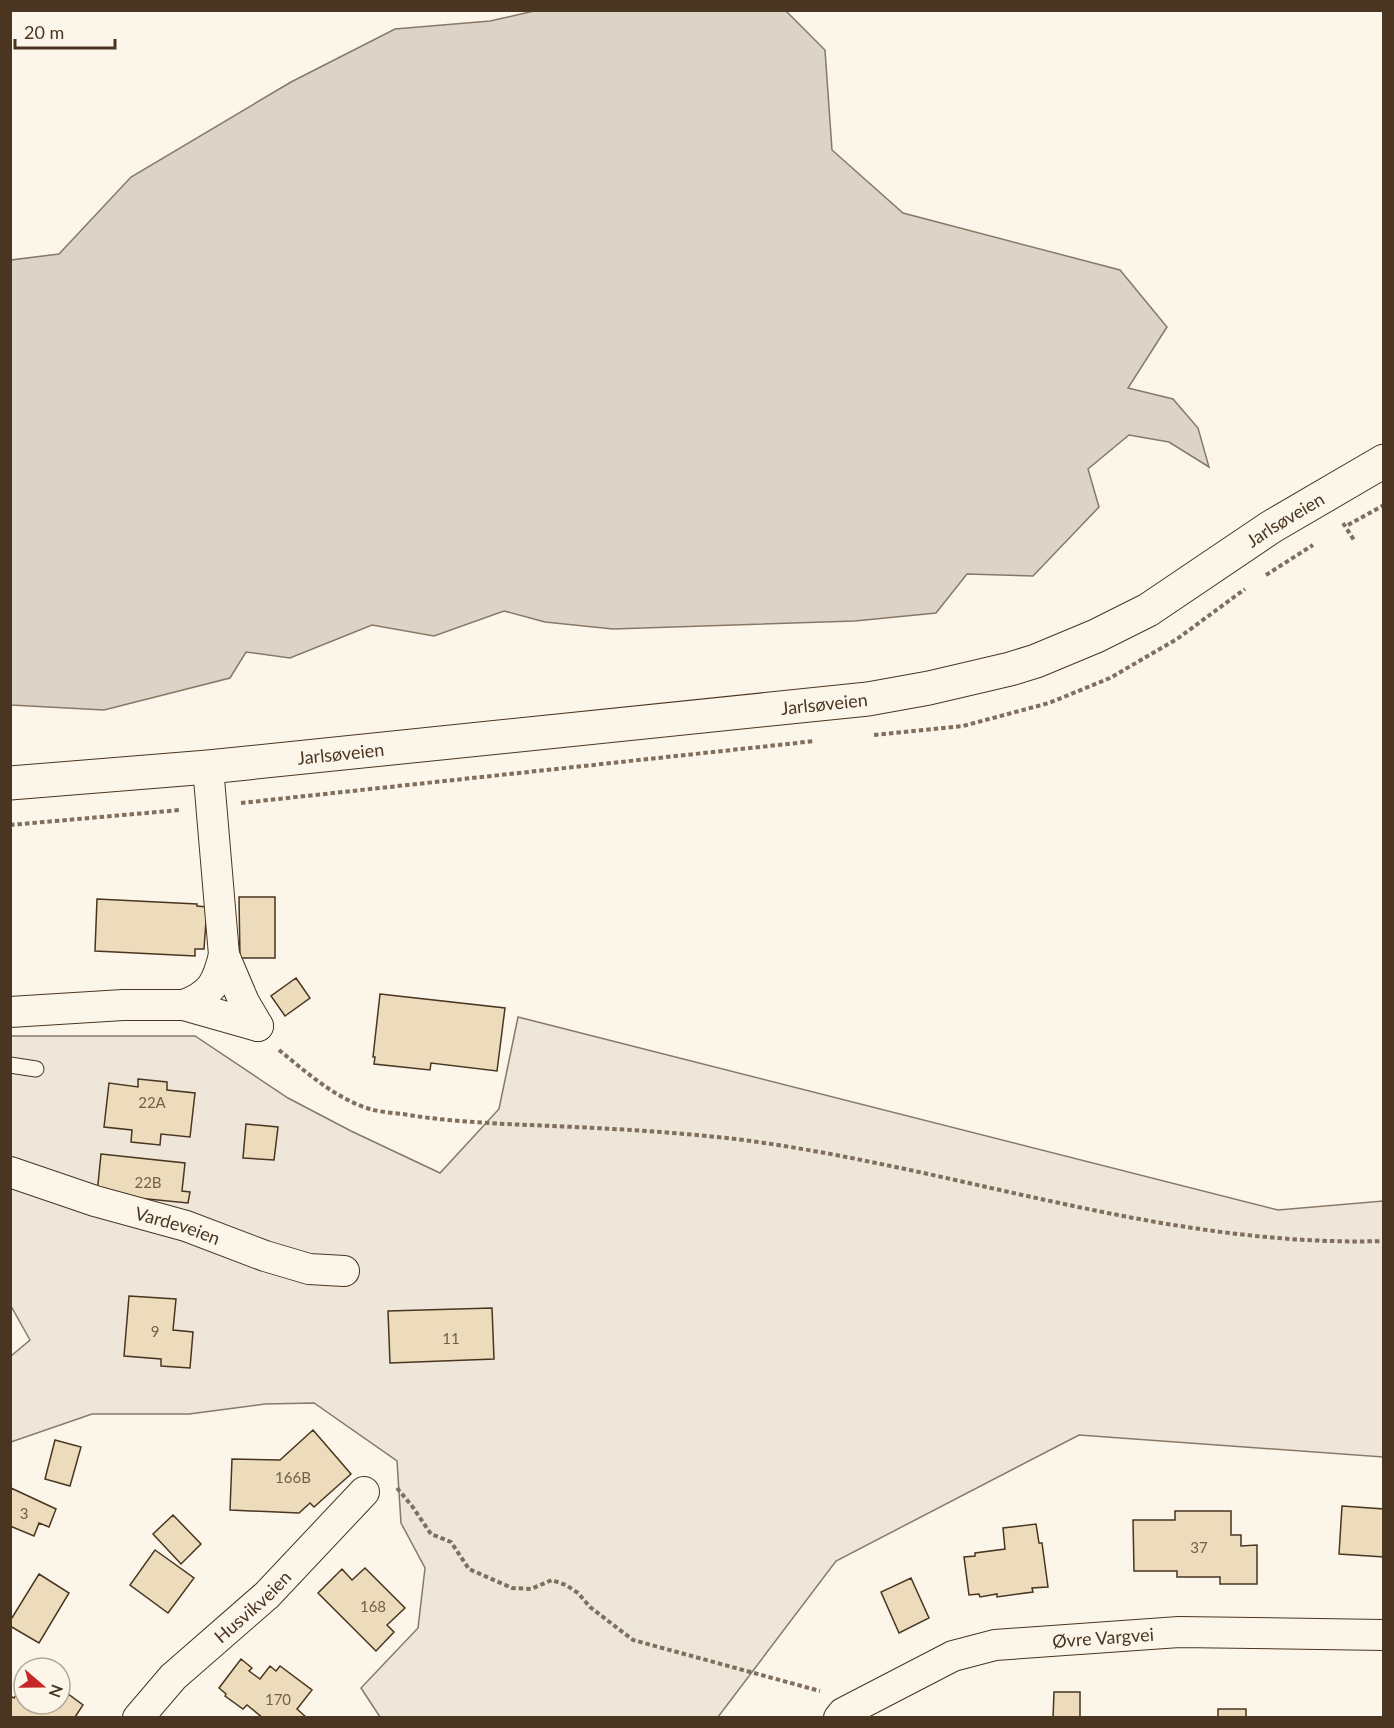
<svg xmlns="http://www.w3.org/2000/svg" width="1394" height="1728" font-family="Lato,sans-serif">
<rect width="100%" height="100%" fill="#fbf6e9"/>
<!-- green -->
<path fill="#ede6d9" stroke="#887966" stroke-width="1.5" d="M518,1017l760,193 105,-9v256l-304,-22 -243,126 -118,156h-338l-19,-29 57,-60 7,-60 -24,-45 -4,-62 -83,-58 -49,1 -76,10h-97l-81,28v-86l19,-16 -19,-34 -1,-270h185l93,62 63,33 89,42 59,-64z"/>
<!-- water -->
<path fill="#dcd4c6" stroke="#887966" stroke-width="1.5" d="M534,11h252l39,39 7,100 71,63 217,57 47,57 -39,61 45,11 25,29 11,39 -40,-25 -40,-7 -41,34 11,38 -66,69 -66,-2 -31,39 -81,8 -242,8 -68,-7 -41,-11 -70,25 -62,-11 -82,33 -44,-6 -16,26 -126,32 -93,-5v-445l48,-6 72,-77 160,-95 104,-53 95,-8z"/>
<!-- building -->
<path fill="#ecdcbc" stroke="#4a3520" stroke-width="1.5" d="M239,897h36v61h-35z
M97,899l100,5v2l10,1 -3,42h-9v7l-100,-5z
M296,978l14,20 -25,18 -14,-20z
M380,994l125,14 -8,63 -66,-8 -1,7 -56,-6 1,-7h-2z
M138,1079l29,3v8l28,3 -5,44 -29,-3 -1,11 -29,-3 1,-12 -28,-3 5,-44 29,4z
M246,1124l32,3 -4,33 -31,-2z
M101,1154l84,9 -3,28 8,1 -2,11 -91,-9z
M129,1296l47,3 -3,31 20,2 -3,36 -29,-2v-7l-37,-3z
M492,1308l2,51 -104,4 -2,-52z
M313,1430l38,44 -37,33 -4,-4 -11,10 -69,-3 2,-51 48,1z
M55,1440l26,7 -11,39 -25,-7z
M11,1488l45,21 -7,18 -10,-4 -5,13 -24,-10z
M1342,1506l42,3v48l-45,-3z
M1175,1511h56v24h10v11l16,-1v39h-37v-7h-43v-6h-43l-1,-51h42z
M173,1515l28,29 -20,20 -28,-30z
M1036,1524l3,19h3l6,44 -16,1 1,4 -36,5v-3l-17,3 -1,-3 -10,1 -5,-38 11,-1v-3l30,-4 -2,-21z
M155,1550l39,28 -26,35 -38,-28z
M365,1568l40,40 -18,17 7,7 -18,19 -58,-58 24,-24 10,11z
M39,1574l30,19 -30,50 -29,-17v-5z
M911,1578l18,40 -30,15 -18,-41z
M241,1659l11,9 -3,3 11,8 10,-13 6,5 4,-5 32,24 -15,19 10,9h-44l-16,-13 -4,4 -18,-13 1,-2 -7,-6z
M24,1685v19h36v-16l23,17 -8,12 1,1h-66v-22l4,2z
M1054,1692h26v26h-27z
M1218,1709h28v9h-28z"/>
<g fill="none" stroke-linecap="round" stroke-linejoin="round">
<defs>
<path id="lane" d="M10,1065l26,4"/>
<g id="street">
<path d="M208,767l16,188"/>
<path d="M184,1005c28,-11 33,-22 40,-50l20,47 14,24"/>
<path d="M10,1012l113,-7h61l74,21"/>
<path id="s1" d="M10,1172l85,29 91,25 79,30 44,13 35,2"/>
<path id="s2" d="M138,1718l35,-41 94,-82 97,-103"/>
<path id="s3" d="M839,1718l4,-5 110,-57 42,-11 184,-13 205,3"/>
</g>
<g id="secondary">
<path id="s4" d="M10,783l198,-16 660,-68 61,-11 81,-19 26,-8 60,-25 52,-26 123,-83 113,-66"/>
</g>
</defs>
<!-- lane casing -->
<use href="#lane" stroke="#4a3520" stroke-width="17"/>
<!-- street casing -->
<use href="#street" stroke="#4a3520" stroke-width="32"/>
<!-- secondary casing -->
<use href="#secondary" stroke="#4a3520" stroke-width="35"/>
<!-- path -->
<path stroke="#7f6f5c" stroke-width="4" stroke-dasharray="4.5 3" stroke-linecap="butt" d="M1343,523l11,17
M1348,525l36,-20
M1266,575l47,-30
M874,735l89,-9 86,-23 61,-25 67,-39 68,-50
M241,803l574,-62
M10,825l170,-15
M279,1050c27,22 57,49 91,59 10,3 22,4 33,5 34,6 68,8 102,10 74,3 148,6 222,14 220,26 433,110 657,103
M397,1488l15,18 19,28 20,8 18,27 43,19 19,1 21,-9 14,5 12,8 12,14 43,33 187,51"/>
<!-- lane -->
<use href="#lane" stroke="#fbf6e9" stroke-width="15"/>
<!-- street -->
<use href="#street" stroke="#fbf6e9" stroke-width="30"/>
<!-- secondary -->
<use href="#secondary" stroke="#fbf6e9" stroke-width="33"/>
</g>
<g text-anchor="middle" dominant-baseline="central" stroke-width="4.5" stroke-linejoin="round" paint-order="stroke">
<!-- number labels -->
<g font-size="15" fill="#725f47">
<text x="152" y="1102">22A</text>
<text x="148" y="1182">22B</text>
<text x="155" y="1331">9</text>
<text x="451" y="1338">11</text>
<text x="293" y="1477">166B</text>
<text x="24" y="1513">3</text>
<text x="1199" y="1547">37</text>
<text x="373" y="1606">168</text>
<text x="278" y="1699">170</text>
</g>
<!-- street labels -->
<g font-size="18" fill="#4a3520" stroke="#fbf6e9">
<text stroke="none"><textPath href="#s4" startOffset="1322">Jarlsøveien</textPath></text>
<text stroke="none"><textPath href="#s4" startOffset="818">Jarlsøveien</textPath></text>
<text stroke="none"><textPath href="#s4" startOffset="332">Jarlsøveien</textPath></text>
<text stroke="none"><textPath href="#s1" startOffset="176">Vardeveien</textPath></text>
<text stroke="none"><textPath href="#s2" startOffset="160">Husvikveien</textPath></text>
<text stroke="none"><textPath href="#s3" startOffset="282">Øvre Vargvei</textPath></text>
</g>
</g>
<!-- border -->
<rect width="1394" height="1728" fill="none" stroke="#4a3520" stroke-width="24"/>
<!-- north arrow -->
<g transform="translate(42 1686) rotate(110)"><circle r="28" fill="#fbf6e9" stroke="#b4a999" stroke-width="1.5"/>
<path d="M0-4.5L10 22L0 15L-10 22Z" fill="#c62828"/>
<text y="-9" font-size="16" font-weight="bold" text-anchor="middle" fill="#4a3520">N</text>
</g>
<!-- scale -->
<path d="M15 39v9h100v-9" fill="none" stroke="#4a3520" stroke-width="3"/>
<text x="24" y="39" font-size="18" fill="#4a3520" stroke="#fbf6e9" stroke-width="4.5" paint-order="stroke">20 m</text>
</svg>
